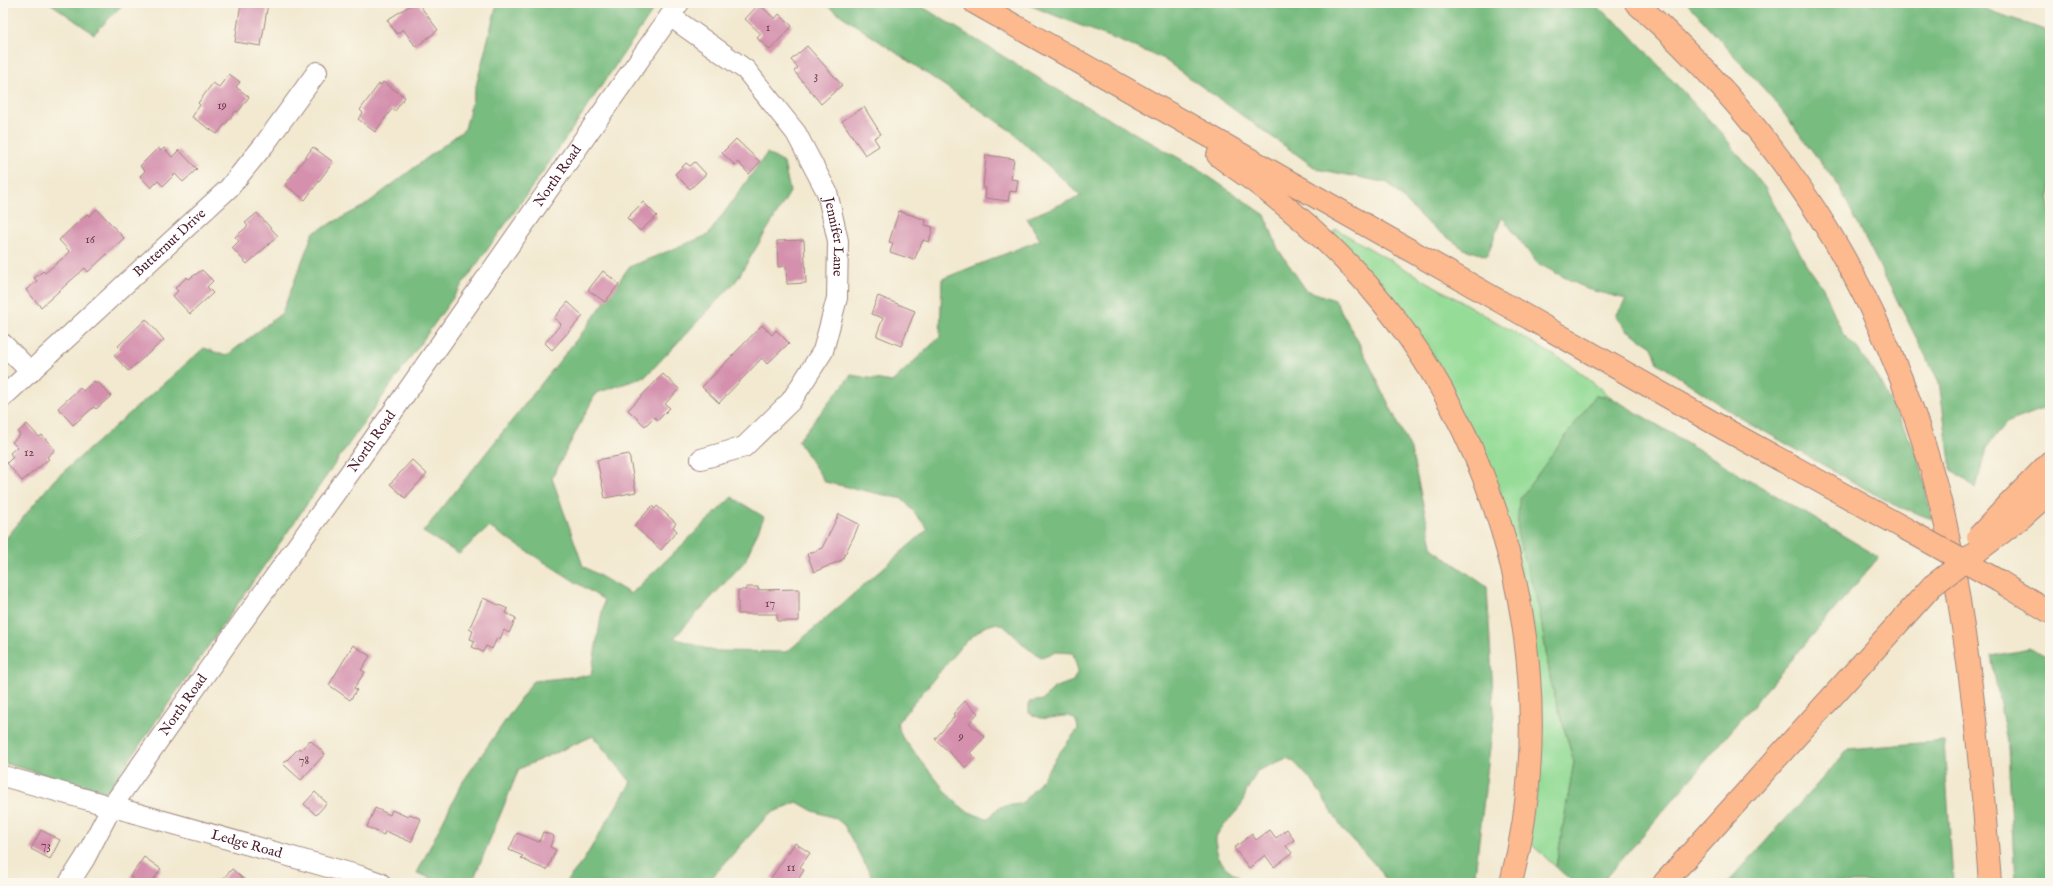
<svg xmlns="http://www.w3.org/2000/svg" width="2053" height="886" font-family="'IM FELL English',serif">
<rect width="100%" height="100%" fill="#fbf7ec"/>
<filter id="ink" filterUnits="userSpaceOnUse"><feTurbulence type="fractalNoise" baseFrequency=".025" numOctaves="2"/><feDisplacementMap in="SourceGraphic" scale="8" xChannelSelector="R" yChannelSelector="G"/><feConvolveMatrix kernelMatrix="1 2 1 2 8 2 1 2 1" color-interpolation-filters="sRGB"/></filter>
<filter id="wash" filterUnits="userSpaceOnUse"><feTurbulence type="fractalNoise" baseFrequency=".012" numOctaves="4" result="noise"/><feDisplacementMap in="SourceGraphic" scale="16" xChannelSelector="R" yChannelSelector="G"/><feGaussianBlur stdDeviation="0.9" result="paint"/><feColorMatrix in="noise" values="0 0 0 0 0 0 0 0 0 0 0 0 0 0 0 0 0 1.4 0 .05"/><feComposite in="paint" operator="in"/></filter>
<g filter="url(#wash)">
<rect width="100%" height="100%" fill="#f2e9d0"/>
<!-- green -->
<path fill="#95dc97" stroke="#707e61" d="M1336,229l235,136 41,33 -17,-2 -56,212 12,75 23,79 -18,105 -27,-25 -9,-273 -21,-81 -21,-49 -147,-203z"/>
<!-- forest -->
<path fill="#78bc80" stroke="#616e56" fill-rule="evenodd" d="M50,3h74l-30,31z
M496,3h162l-114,167 -201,282 -236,340 -104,-29v-221l51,-62 150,-132 22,8 56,-43 31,-80 51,-27 101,-77 32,-125z
M823,3h93l147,90 130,73 72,49 13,34 28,41 29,10 24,43 52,107 22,99 54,38 7,127 -20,169h-87l-6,-12 -37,-40 -31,-49 -19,-20 -7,-4 -30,13 -10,19 -6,16 -22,25 -3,7v10l3,10 6,9 22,16h-372l-31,-58 -9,-7 -22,-7 -16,-9 -28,12 -62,69h-142l18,-22 48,-79 -38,-46 -74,33 -47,114h-28l-27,-10 45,-90 71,-102 58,-6 13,-75 -115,-73 -30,27 -36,-22 166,-208 40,-57 79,-32 59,-82 17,10 6,29 -54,89 -91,96 -49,16 -44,85 31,88 48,28 101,-97 32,20 -19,44 -71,77 39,13 74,1 141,-123 -25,-30 -78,-17 -27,-41 53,-66 41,7 48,-45 2,-58 98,-39 -13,-22 54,-22 -70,-65zM997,623c11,4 19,15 28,23 4,4 11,7 16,11l15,-5 17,1 5,18 -5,10 -19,7 -11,12 -14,2v11c4,2 8,4 12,5 14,3 35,-12 37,11l-18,23 -22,33 -14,16 -5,3 -20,3 -9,10 -5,2 -20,-9 -13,-11 -50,-62 -5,-14 65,-78 22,-18z
M1024,3h568l33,26 97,105 43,54 41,76 17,24 20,46 14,14 23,34 39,75 13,62 -38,-14 -155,-88 -81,-54 -6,-17 -25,-16 -11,-14 10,-17 -39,-10 -50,-26 -35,-46 -15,39 -23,-7 -38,-27 -38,-39 -71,-14 -155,-111z
M1687,3h282l81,29v372l-2,3 -42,16 -20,25 -10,40 -25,-19 -12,-87 -101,-197 -65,-86z
M1595,396l17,2 267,159 -277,326h-28l-18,-16 18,-105 -23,-79 -12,-75 -22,-75 2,-33z
M2030,649l20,10v224h-35l-7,-135 -17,-92z
M1944,741l9,142h-225l121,-134z"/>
<g id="blocks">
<!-- building -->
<path fill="#d490ad" d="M241,3h27l-7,43 -26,-4z
M414,3h4l20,27 -22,17 -13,-18 -6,5 -10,-14z
M759,4l16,15 4,-5 13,12 -22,24 -13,-12 4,-4 -16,-15z
M807,46l35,39 -21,19 -27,-33 4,-3 -7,-8z
M229,74l11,8 -4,5 13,10 -11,15 -2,-1 -19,23 -25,-17 8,-12 -2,-2 15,-20 6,4z
M383,82l22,15 -10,14 -3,-2 -17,23 -17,-13 5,-6 -3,-3 19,-26 2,1z
M864,107l17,27 -7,4 5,8 -14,9 -23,-34z
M736,139l24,23 -11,12 -11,-12 -3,3 -13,-12z
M313,147l20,15 -28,38 -20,-15z
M158,148l3,3 3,-3 8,9 7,-7 18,19 -14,13 -8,-8 -12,12 -5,-5 -7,7 -11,-12 5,-5 -5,-5z
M986,155l28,4 -3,20 7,1 -2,12 -6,-1 -2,10 -23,-3 1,-10h-3z
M695,162l11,12 -16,15 -15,-15 11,-11 4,3z
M643,202l14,14 -17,15 -13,-13z
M97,209l27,29 -36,34 -3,-4 -44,39 -15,-17 11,-9 -3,-3 9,-7 2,2 25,-21 -11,-12 28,-26 2,2z
M899,211l27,9 -1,5 8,2 -4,15 -6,-2 -9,20 -24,-8 3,-9 -4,-1z
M257,213l21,23 -31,28 -15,-16 7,-7 -4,-4 13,-11 -3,-3z
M804,240l2,43 -19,1 -1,-18 -8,1 -1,-26z
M202,270l11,11 -6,6 6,6 -23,21 -17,-18 5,-5 -3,-3 12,-11 2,2z
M603,271l16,13 -14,18 -17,-12z
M878,296l37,15 -14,35 -24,-10v-2l6,-16 -12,-4z
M568,302l15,14 -31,34 -7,-7 16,-19 -7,-6z
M146,319l18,21 -36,31 -14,-16 7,-6 -3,-3z
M762,325l10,10 4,-5 13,13 -22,21 -5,-6 -43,45 -17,-16z
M663,374l16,15 -14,15 5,4 -12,12 -4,-3 -9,9 -17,-16z
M94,381l2,3 2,-2 13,14 -15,13 -2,-2 -21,18 -15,-17 22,-20 3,3z
M27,424l12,13 3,-2 13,15 -8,7 2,2 -27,22 -15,-18 6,-6 -3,-4 7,-6 -5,-5 8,-7 -2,-3z
M629,454l7,38 -31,6 -8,-38z
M412,460l15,14 -22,24 -15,-14z
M652,506l3,3 2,-3 19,17 -3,4 4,4 -16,19 -27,-24z
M839,514l20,10 -4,10 -13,26 -28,12 -7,-18 15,-6z
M746,587h12v3l41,-1v32h-22v-7h-39v-24h8z
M483,598l25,11 -2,4 10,5 -7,15 -5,-3 -4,9 -3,-1 -5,11 -6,-3 -3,6 -11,-5 3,-6 -5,-2 3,-8 -4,-2z
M353,645l17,11 -9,14 4,2 -11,16 3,2 -7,10 -21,-15z
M965,701l13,12 -9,10 16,14 -15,16 5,5 -9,10 -31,-29 20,-23 -2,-2z
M310,740l15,14 -24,26 -18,-16 16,-16 2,2z
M315,792l12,11 -11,12 -12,-11z
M375,808l15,7 2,-5 16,7 2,-3 11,5 -10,23 -26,-11 -1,4 -17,-8z
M1287,829l7,11 -8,6 6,7 -18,14 -9,-12 -16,13 -15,-20 18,-14 4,6 14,-10 6,8z
M41,830l19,10 -10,19 -19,-10z
M543,832l11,4 -4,11 6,3 -9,20 -15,-6 -11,-6 2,-2 -14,-6 8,-17 22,9z
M795,843l15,10 -10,14 4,3 -8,13h-18l-7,-5z
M144,857l17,12 -10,14h-12l-9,-6z
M232,869l16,14h-29z"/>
</g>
</g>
<g filter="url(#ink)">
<use href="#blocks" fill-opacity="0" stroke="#9e847e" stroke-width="1"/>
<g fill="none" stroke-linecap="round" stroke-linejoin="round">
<defs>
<g id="minor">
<path id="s1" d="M670,16l76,54 50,63 31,59 11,49 -1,57 -14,53 -32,50 -47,46 -43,12"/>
<path d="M3,344l28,28"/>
<path id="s2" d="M3,397l226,-209 35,-43 53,-73"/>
<path id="s3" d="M3,776l357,100 20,7"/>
<path id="s4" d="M69,883l16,-25 27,-52 123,-174 124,-172 320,-457"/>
</g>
<path id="highway" d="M975,3l746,424 185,102
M1636,3c159,141 259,308 308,514 9,39 14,78 20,117 12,82 20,165 26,249
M1218,155c12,10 25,18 37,27 36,27 70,57 101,90 148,160 210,399 155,611
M2008,505l42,-43
M2021,518l29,-26
M1999,581l51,31
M1664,883l268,-297"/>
</defs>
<!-- minor casing -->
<use href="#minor" stroke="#9e847e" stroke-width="22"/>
<!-- highway casing -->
<use href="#highway" stroke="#9e847e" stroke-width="24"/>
<!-- minor -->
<use href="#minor" stroke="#fff" stroke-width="20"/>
<!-- highway -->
<use href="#highway" stroke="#fcba8e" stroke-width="22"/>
<defs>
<path id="highway-bridge" d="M1906,529l93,52
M1978,537l30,-32
M1932,586l89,-68"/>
</defs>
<!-- highway-bridge casing -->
<use href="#highway-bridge" stroke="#9e847e" stroke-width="24" stroke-linecap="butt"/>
<!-- highway-bridge -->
<use href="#highway-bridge" stroke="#fcba8e" stroke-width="22"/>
</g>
</g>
<g text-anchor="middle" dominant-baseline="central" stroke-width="4" stroke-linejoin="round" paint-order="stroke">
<!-- number labels -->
<g font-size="12" fill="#6c3b4c">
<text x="768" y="27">1</text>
<text x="816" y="75">3</text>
<text x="222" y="105">19</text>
<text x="90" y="239">16</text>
<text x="29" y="452">12</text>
<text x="770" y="603">17</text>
<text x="961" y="736">9</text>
<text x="304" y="760">78</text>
<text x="46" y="845">73</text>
<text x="791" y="867">11</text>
</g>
<!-- street labels -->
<g font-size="14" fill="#4a1f2b" stroke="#fbf7ec">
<text stroke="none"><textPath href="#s4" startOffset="860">North Road</textPath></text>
<text stroke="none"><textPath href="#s1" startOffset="286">Jennifer Lane</textPath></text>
<text stroke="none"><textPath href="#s2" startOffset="227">Butternut Drive</textPath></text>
<text stroke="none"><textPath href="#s4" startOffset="536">North Road</textPath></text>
<text stroke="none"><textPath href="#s4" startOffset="212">North Road</textPath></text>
<text stroke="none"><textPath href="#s3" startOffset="253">Ledge Road</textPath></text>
</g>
</g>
<!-- margin -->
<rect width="2053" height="886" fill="none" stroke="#fbf7ec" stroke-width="16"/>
</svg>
